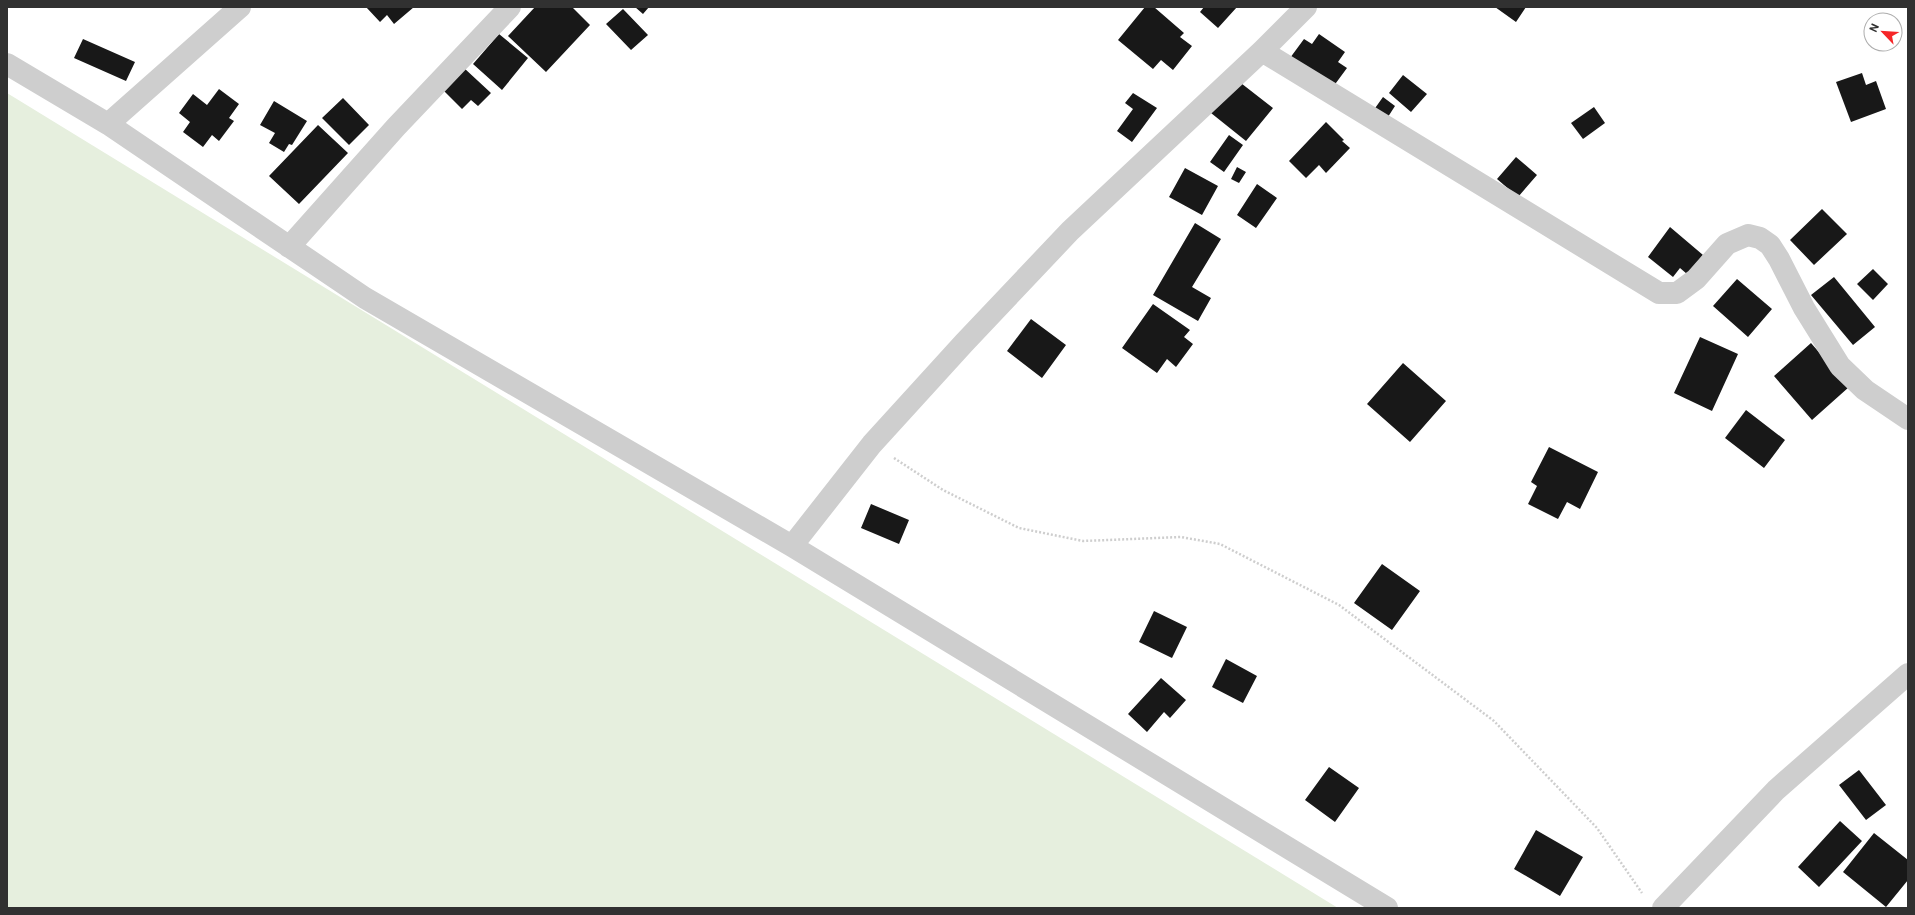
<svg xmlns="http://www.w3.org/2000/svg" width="1915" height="915" font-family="Roboto,sans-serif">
<rect width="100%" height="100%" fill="#fff"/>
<!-- green -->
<path fill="#e6efde" d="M7,93l1331,815h-1331z"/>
<!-- building -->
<path fill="#181818" d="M366,7h48l-20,17 -7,-9 -7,7z
M535,7h37l18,18 -44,47 -38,-36z
M635,7h14l-6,7z
M1145,7h9l30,26 -4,4 12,9 -19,24 -12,-10 -8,9 -35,-29z
M1204,7h33l-19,21 -18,-16z
M1495,7h31l-10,15z
M623,9l25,26 -17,15 -25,-26z
M499,34l29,24 -26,32 -29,-26z
M1319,34l26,18 -7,10 9,6 -14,19 -43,-29 14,-19 8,5z
M83,39l52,23 -9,19 -52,-23z
M464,68l27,25 -13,13 -7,-6 -9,9 -19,-19z
M1862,73l4,12 10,-4 10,28 -35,13 -15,-40z
M1403,75l24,19 -16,18 -22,-19z
M1237,80l36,28 -27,33 -35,-28z
M219,89l20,15 -10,14 5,3 -15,20 -7,-6 -9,12 -20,-15 7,-10 -11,-9 14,-19 14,11z
M1133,93l24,15 -25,34 -15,-11 16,-22 -8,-6z
M1383,97l12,9 -9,14 -13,-9z
M343,98l26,27 -20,20 -27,-27z
M274,101l33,20 -15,24 -3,-1 -5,8 -15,-9 6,-10 -15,-8z
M1594,107l11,16 -22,16 -12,-16z
M1326,122l18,18 -2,1 8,7 -24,25 -7,-8 -13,13 -17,-17z
M318,125l30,28 -49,51 -30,-28z
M1229,135l14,10 -19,27 -14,-10z
M1516,157l21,18 -19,22 -21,-18z
M1237,167l9,5 -7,11 -8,-4z
M1185,168l33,18 -16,29 -33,-18z
M1257,184l20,14 -21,30 -19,-13z
M1822,209l25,25 -33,31 -24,-25z
M1195,223l26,16 -29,48 19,11 -13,23 -45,-26z
M1670,227l33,28 -16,19 -7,-6 -7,9 -25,-20z
M1873,269l15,15 -15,16 -16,-16z
M1834,277l41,50 -22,18 -42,-50z
M1737,279l35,30 -24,28 -35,-31z
M1153,304l37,26 -6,7 9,7 -17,23 -9,-8 -10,14 -35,-25z
M1031,319l35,26 -24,33 -35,-27z
M1700,337l38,17 -26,57 -38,-18z
M1811,343l38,44 -37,33 -38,-44z
M1403,363l43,38 -36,41 -43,-38z
M1746,410l39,30 -21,28 -39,-30z
M1549,447l49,25 -18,37 -13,-7 -9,17 -30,-15 9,-18 -6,-4z
M871,504l38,16 -10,24 -38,-16z
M1382,564l38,27 -28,39 -38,-27z
M1154,611l33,16 -15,31 -33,-16z
M1226,659l31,17 -14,27 -31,-16z
M1161,678l25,22 -16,18 -6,-6 -17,20 -19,-18z
M1329,767l30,21 -24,34 -30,-22z
M1859,770l27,35 -20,15 -27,-35z
M1840,821l22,20 -43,46 -21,-20z
M1536,830l47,27 -23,39 -46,-27z
M1874,833l34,27v20l-22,27 -43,-35z"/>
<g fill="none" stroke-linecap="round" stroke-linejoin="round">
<!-- path -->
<path stroke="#cecece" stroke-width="2.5" stroke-dasharray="2 2" stroke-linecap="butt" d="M894,458l49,32 76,38 64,13 98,-4 39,7 119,61 155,116 103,107 45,65"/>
<!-- minor -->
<path stroke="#cecece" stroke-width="22" d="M1262,51l397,242h18l19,-14 31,-35 21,-9 12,3 10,7 9,14 25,49 36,58 25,24 43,29
M7,64l101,60 257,174 427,248 595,362
M108,124l132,-117
M289,247l107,-120 114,-120
M792,546l80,-102 92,-101 106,-112 192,-180 44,-44
M1663,908l113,-118 132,-116"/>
</g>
<!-- border -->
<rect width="1915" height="915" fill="none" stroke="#313131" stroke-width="16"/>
<!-- north arrow -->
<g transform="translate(1883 32) rotate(295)"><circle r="19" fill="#ffffff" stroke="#adadad"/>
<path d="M0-3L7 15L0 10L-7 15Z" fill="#f52628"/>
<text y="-6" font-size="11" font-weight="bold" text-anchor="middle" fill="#313131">N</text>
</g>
</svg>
